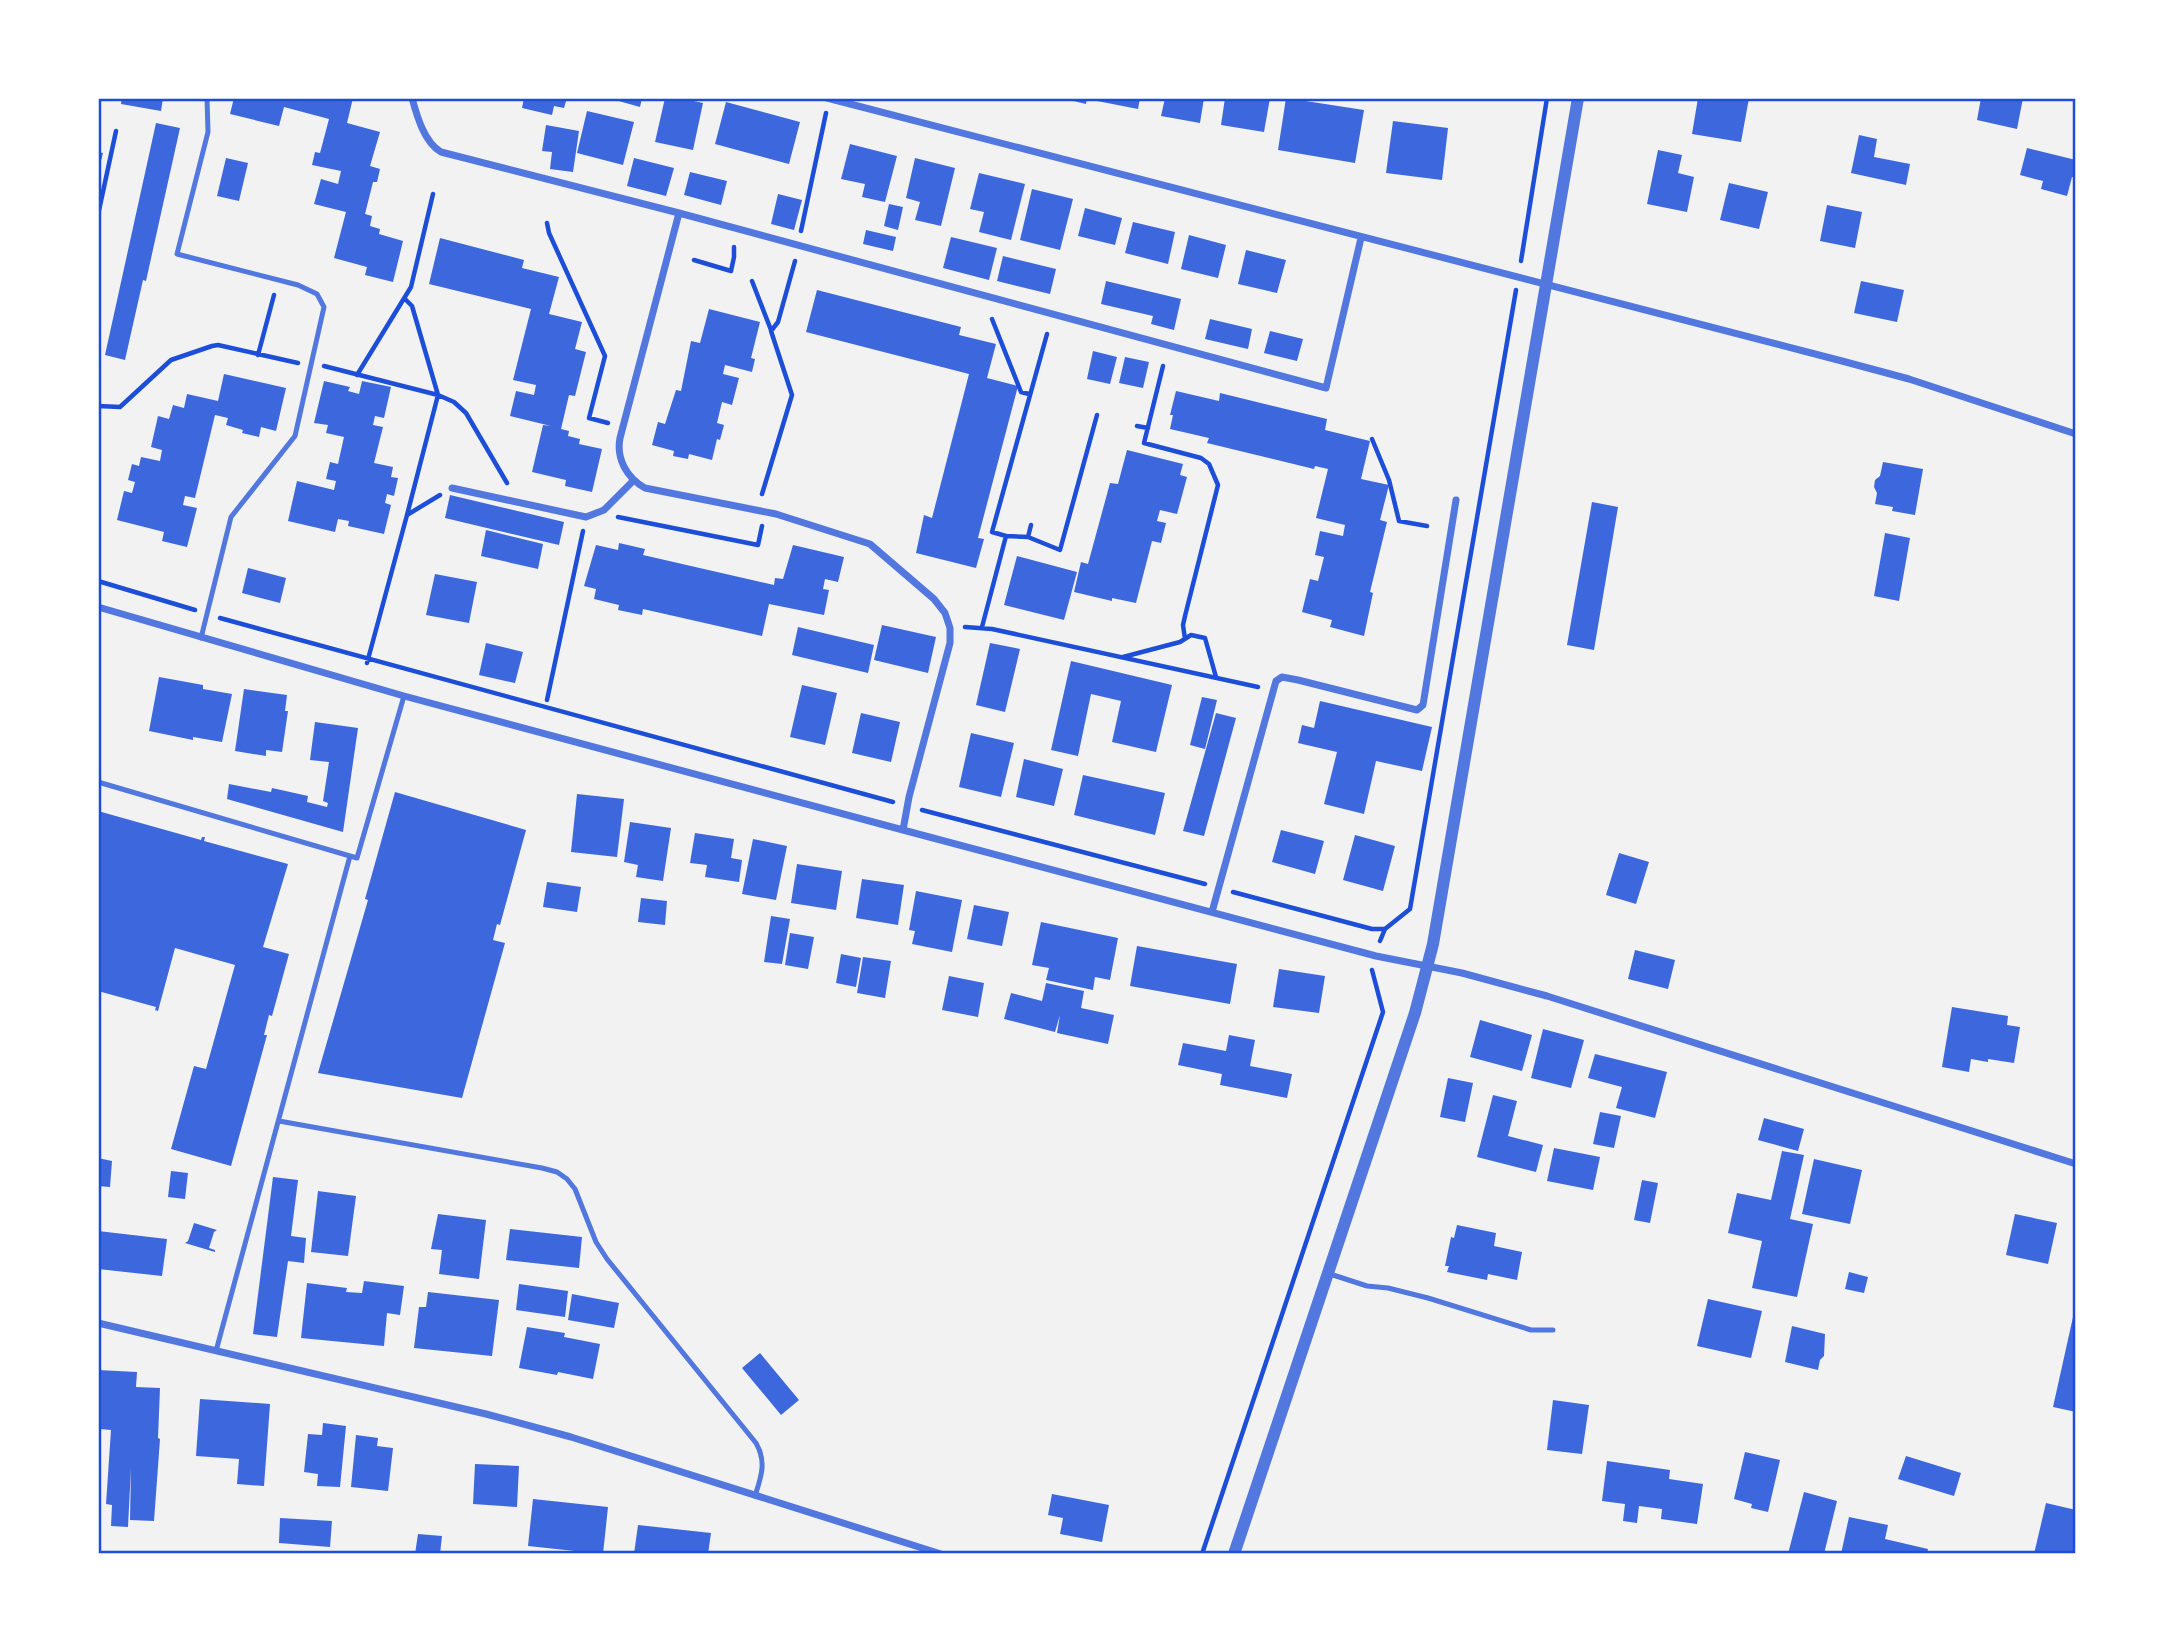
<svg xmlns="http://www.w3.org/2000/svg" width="2174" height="1652" font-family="'Roboto Serif',serif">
<rect width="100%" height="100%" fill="#f2f2f2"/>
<!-- building -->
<path fill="#3d67dc" d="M122,98h41l-2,13 -40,-7z
M234,98h119l-6,25 33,9 -10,34 10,3 -3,13h-4l-8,32 7,2 -2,10 10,3 -1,5 24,7 -10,41 -28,-7 2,-8 -33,-9 12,-46 -32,-8 7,-25 17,5 3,-13 -29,-6 3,-13 5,1 9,-34 -45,-12 -5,19 -49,-12z
M524,98h43l-3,10 -10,-2 -2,9 -30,-7z
M608,98h34l-2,9z
M665,98h15l23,5 -10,47 -38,-8z
M1061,98h26l-1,6z
M1098,98h42l-2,11 -41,-8z
M1165,98h39l-4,25 -39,-7z
M1225,98h45l-6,34 -43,-7z
M1286,98l78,12 -9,53 -77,-13z
M1698,98h51l-8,44 -49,-8z
M1981,98h42l-6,31 -40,-9z
M726,102l74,20 -11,42 -74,-20z
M587,111l47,11 -11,43 -46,-12z
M1393,121l55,7 -6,52 -56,-7z
M156,123l24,5 -34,153 -3,-1 -18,80 -20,-5z
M546,125l33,6 -6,41 -23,-3 2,-17 -10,-1z
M1859,135l18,4 -3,18 36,7 -4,21 -55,-12z
M850,144l47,12 -12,46 -23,-5 3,-13 -24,-5z
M2027,148l49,12v18l-4,-1 -5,19 -26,-7 2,-8 -23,-6z
M1658,150l24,5 -4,18 16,4 -7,35 -40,-8z
M98,152l5,1 -4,16h-1z
M226,158l22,5 -9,38 -22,-5z
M634,158l40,10 -8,28 -39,-10z
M915,158l40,10 -14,58 -26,-6 5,-18 -14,-4z
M690,172l37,9 -6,24 -37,-10z
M979,173l46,11 -14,56 -32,-8 5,-20 -14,-3z
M1729,183l39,9 -9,37 -39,-9z
M1032,189l41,10 -13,51 -40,-10z
M778,194l24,6 -8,30 -23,-6z
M889,204l14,3 -5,23 -14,-4z
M1827,205l35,7 -7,36 -35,-7z
M1085,208l37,10 -7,27 -37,-9z
M1133,222l42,10 -7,32 -43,-11z
M866,230l30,7 -3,14 -30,-7z
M1189,235l37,10 -8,33 -37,-9z
M951,237l46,11 -8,32 -46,-12z
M440,238l84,22 -2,8 37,9 -10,37 33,8 -7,27 11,3 -11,44 -6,-1 -8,34 8,2 -1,5 12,3 -1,5 23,5 -10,43 -27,-6 1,-6 -34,-8 11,-47 8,1 -41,-10 6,-25 18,4 2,-10 -23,-5 18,-71 -102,-25z
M1246,250l40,10 -9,33 -39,-9z
M1003,256l53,13 -6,25 -53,-13z
M1106,281l75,18 -7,31 -23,-6 2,-8 -52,-12z
M1861,281l43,9 -7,32 -43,-9z
M817,290l144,37 -2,8 37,9 -9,34 31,8 -40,152 6,1 -8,29 -60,-15 8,-38 8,3 37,-144 -163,-42z
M709,309l51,13 -9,36 4,1 -3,13 -27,-7 -2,9 16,4 -7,27 -10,-3 -5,21 7,2 -4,15 -3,-1 -5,21 -23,-6 -1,5 -15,-3 1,-5 -22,-6 6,-23 7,2 11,-34 5,1 10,-50 9,2z
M1210,319l42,10 -4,20 -43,-10z
M1270,331l33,8 -6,22 -33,-8z
M1093,351l24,6 -7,27 -23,-5z
M1125,357l24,5 -6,26 -24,-5z
M224,374l62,14 -10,43 -15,-4 -2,10 -17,-4 1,-3 -17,-5 2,-7 -13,-3 -20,83 -10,-2 -2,9 14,3 -10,39 -25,-6 2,-9 -47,-12 7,-29 8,2 3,-11 -7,-2 4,-16 7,2 2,-9 19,4 2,-11 -11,-3 7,-31 11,3 4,-14 11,3 3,-14 31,7z
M324,381l26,6 -2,4 11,3 3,-13 29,6 -7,31 -9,-2 -2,9 10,2 -9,36 19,4 -2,10 7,1 -4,18 -7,-2 -2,9 6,2 -7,29 -36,-8 1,-5 -11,-2 -3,13 -47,-11 9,-40 37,9 2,-9 -10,-2 4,-17 8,2 6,-27 -18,-4 2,-8 -14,-2z
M1176,391l43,10 1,-8 107,26 -2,11 45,11 -9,38 28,6 -9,35 7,2 -17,70 3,1 -9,43 -34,-9 2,-7 -30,-8 8,-33 8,2 6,-24 -9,-2 5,-24 23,5 2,-11 -29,-7 12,-49 -13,-3 -1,3 -107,-26 2,-5 -39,-9 3,-14h-3z
M1127,450l56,14 -3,11 7,2 -10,37 -17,-4 -3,11 9,2 -5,20 -9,-2 -16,62 -24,-5v3l-38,-9 7,-30 7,2 22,-81 8,1z
M1883,462l40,7 -8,46 -23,-4 1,-4 -18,-3 2,-11 -3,-6 1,-7 5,-4z
M450,495l114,27 -5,23 -114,-27z
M1592,502l26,5 -24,143 -27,-5z
M486,530l57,14 -5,25 -57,-13z
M1885,533l25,5 -11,63 -25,-5z
M619,543l26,6 -2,6 131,30 1,-7 8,1 10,-34 51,12 -6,25 -13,-3 -2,10 6,1 -5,25 -55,-11 -7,32 -119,-27 -1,6 -24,-5 1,-5 -25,-6 2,-10 -12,-3 12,-41 22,5z
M1017,556l60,16 -13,48 -60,-15z
M248,568l38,10 -6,25 -38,-10z
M435,574l42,8 -8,41 -43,-8z
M882,625l54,12 -8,36 -54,-13z
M798,627l76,18 -6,28 -76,-18z
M486,643l37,9 -8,31 -36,-8z
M990,643l30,6 -15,63 -29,-7z
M1071,661l101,24 -16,67 -44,-10 9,-41 -30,-7 -13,62 -27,-6z
M159,677l44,8v4l29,5 -10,48 -29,-5v3l-44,-9z
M802,685l35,8 -12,52 -35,-8z
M244,689l43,6 -2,16h3l-6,41 -16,-2v6l-31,-5z
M1202,697l15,3 -12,49 -15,-4z
M1320,701l112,26 -10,44 -46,-10 -12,53 -40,-10 13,-52 -39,-9 4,-18 12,3z
M861,713l39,9 -9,40 -39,-9z
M1216,713l20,5 -32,118 -21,-5z
M315,722l43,6 -15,104 -116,-33 2,-15 42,8 1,-4 36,8 -1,6 20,5 1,-4 -5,-2 6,-39 -19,-2z
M971,733l43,10 -13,54 -42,-10z
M1024,759l39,10 -9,37 -38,-9z
M1083,775l82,18 -10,42 -81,-20z
M395,792l131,38 -26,95 -3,-1 -4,16 12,3 -43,155 -144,-25 50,-173 -3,-1z
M577,794l47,5 -7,58 -46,-5z
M98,811l103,29 1,-3h3l-1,4 84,23 -25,83 26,7 -17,62 -3,-1 -5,20h3l-36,131 -60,-17 23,-83 12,3 29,-104 -60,-17 -17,63 -3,-1 1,-3 -58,-16z
M630,822l41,6 -8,53 -27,-4 2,-12 -14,-3z
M1281,830l43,11 -9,33 -43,-12z
M695,833l39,6 -3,19 11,2 -3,22 -34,-5 2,-12 -17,-2z
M1355,835l40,11 -12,45 -40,-11z
M753,839l34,7 -11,54 -34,-6z
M1619,853l30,9 -13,42 -30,-9z
M797,864l45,7 -6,39 -45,-7z
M862,879l42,6 -6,40 -42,-7z
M547,882l34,5 -4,25 -34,-5z
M916,891l46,9 -10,52 -40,-8 3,-13 -6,-1z
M641,898l26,3 -2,24 -27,-3z
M974,905l35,7 -7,34 -35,-7z
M771,916l19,3 -8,45 -18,-2z
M1041,922l77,16 -8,42 -15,-3 -2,13 -47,-10 3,-12 -17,-3z
M790,933l24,4 -6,32 -23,-4z
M1137,946l100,18 -7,40 -100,-18z
M1635,950l40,10 -7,29 -40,-10z
M841,954l20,4 -5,29 -20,-4z
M863,957l28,4 -6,37 -28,-5z
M1279,969l46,7 -6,37 -46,-6z
M949,976l35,7 -6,34 -36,-7z
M1046,983l38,8 -3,17 33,7 -6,29 -51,-11 3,-18 -5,17 -51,-13 7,-26 31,8z
M1952,1007l56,9 -1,9 13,2 -6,36 -26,-4v3l-17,-3 -2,13 -27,-5z
M1480,1020l52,15 -10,36 -52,-14z
M1543,1029l41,11 -13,48 -40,-10z
M1229,1035l26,5 -5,26 42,8 -5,24 -67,-13 2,-11 -44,-9 5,-22 43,8z
M1595,1054l72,18 -12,46 -39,-10 6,-21 -34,-9z
M1448,1078l25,5 -8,39 -25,-5z
M1493,1095l24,6 -9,35 35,9 -7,27 -59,-15z
M1600,1112l21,4 -7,32 -21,-4z
M1764,1118l40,11 -6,22 -40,-11z
M1554,1148l46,9 -7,33 -46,-9z
M1782,1151l22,4 -14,64 23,5 -16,73 -45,-9 10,-47 -34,-8 9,-40 34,7z
M98,1158l14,3 -2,26 -12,-1z
M1814,1159l48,11 -12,54 -48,-10z
M171,1171l17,2 -3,26 -17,-2z
M273,1177l25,3 -7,56 15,2 -2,25 -16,-2 -11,76 -24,-3z
M1642,1180l16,3 -8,40 -16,-3z
M318,1191l38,5 -8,60 -37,-4z
M438,1214l48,6 -7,59 -40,-5 3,-24 -11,-1z
M2015,1214l42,9 -9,41 -42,-9z
M194,1223l23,7 -3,2 -5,16 6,2v2l-30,-9 3,-2z
M1457,1225l39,8 -2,13 28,6 -5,28 -29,-6 -1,6 -40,-8 2,-6h-4l6,-29 3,1z
M510,1229l72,8 -3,31 -73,-8z
M98,1231l69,8 -5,37 -64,-7z
M1849,1272l19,5 -4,16 -19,-4z
M364,1281l40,5 -4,29 -13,-2 -3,33 -83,-8 6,-55 40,5 -1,4 16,1z
M519,1284l49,7 -3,26 -49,-7z
M428,1292l71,8 -7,56 -78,-8 5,-41h7z
M572,1294l47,9 -5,25 -46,-8z
M1708,1299l54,12 -11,47 -54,-12z
M2075,1308h1v104l-23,-5z
M1792,1326l33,8 -1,22 -4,4 -2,10 -33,-8z
M527,1327l38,6 -1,4 36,7 -7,35 -35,-7 -1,3 -38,-7z
M760,1353l39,47 -18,15 -39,-47z
M98,1370l39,2 -1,15 24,1 -2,50 2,1 -6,82 -24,-1 1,-52 -3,59 -17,-1 1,-21 -6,-1 5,-74 -11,-1 1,-20h-3z
M200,1399l70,5 -6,82 -27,-2 2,-25 -43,-3z
M1553,1400l36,5 -7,49 -35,-4z
M323,1423l23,3 -6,61 -23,-1 1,-12 -14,-2 4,-38 14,1z
M356,1435l22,3 -1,8 16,2 -5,43 -37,-4z
M1745,1452l35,8 -12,52 -17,-4 1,-4 -18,-5z
M1906,1456l55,17 -7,23 -56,-17z
M1607,1461l63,9 -1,9 34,5 -6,40 -36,-5 1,-10 -23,-3 -2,17 -14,-2 2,-17 -23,-3z
M475,1464l44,2 -2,41 -44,-3z
M1804,1492l33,9 -13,53h-36z
M1052,1494l57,11 -7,37 -42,-8 3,-16 -15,-3z
M533,1499l75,8 -5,47 -75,-8z
M2046,1503l30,7v44h-42z
M1849,1517l39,8 -3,14 43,10 -1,5h-86z
M280,1518l52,3 -2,26 -51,-4z
M638,1525l73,8 -3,21h-74z
M418,1534l24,2 -2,18h-25z"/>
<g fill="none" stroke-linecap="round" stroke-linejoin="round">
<!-- path -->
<path stroke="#1d4ed8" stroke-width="4.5" d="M98,215l18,-84
M547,223l2,10 56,123 -16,62 19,5
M801,231l25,-118
M694,260l37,11 3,-14v-10
M1521,261l26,-163
M752,281l19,49
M405,299l7,7 26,89 -31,120
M992,319l29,73 8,2
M258,355l16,-60
M324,366l114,29 16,7 12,11 41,70
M1163,366l-19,77 57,15 8,6 9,21 -33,131 -2,9 2,14
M357,375l54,-88 22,-93
M98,406l22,1 51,-47 41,-14 6,-1 80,18
M1137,426l11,2
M1372,439l17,41 10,41 28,5
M762,494l30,-99 -21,-64 7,-9 17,-61
M618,517l140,28 4,-19
M1006,536l22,1 32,13 37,-135
M1028,537l3,-12
M98,581l97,29
M220,618l673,184
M965,627l27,2 266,58
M982,627l24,-91 -14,-4 55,-198
M1123,657l57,-15 11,-7 14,3 11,39
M367,663l40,-148 33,-20
M547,700l36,-169
M922,810l283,74
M1233,892l139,37h12
M1380,941l5,-12 25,-20 106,-619
M1202,1554l181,-542 -11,-42"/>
<!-- service -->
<path stroke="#5277de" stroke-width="5" d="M201,638l30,-121 64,-81 29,-129 -7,-13 -19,-9 -121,-31 31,-122 -1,-34
M98,782l252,74
M279,1121l263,47 15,4 10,7 8,10 21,53 11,17 149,184c11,19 5,34 -1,53
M1330,1274l37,12 21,2 40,10 103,32h22
M216,1351l134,-495 7,2 47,-162"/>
<!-- minor -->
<path stroke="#5277de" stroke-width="7" d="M412,98c5,18 12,44 29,54l238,61 647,175 35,-150
M827,98l1015,263 67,18 167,55
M679,213l-59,225c-4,21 7,40 25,50l131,26 94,30 64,55 11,14 5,15v15l-41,154 -6,33
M452,488l134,29 18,-7 29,-29
M98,607l306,89 499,134 473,126 86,17 85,23 529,168
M1212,912l64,-231 6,-4 16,3 119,30 6,-5 33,-205
M98,1323l388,91 85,23 370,117"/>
<!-- tertiary -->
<path stroke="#5277de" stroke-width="12" d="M1234,1554l181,-541 18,-69 145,-846"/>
</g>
<!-- border -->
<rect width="2174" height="1652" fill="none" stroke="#ffffff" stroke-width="200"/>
<rect x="100" y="100" width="1974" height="1452" fill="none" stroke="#1d4ed8" stroke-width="2.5"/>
</svg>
